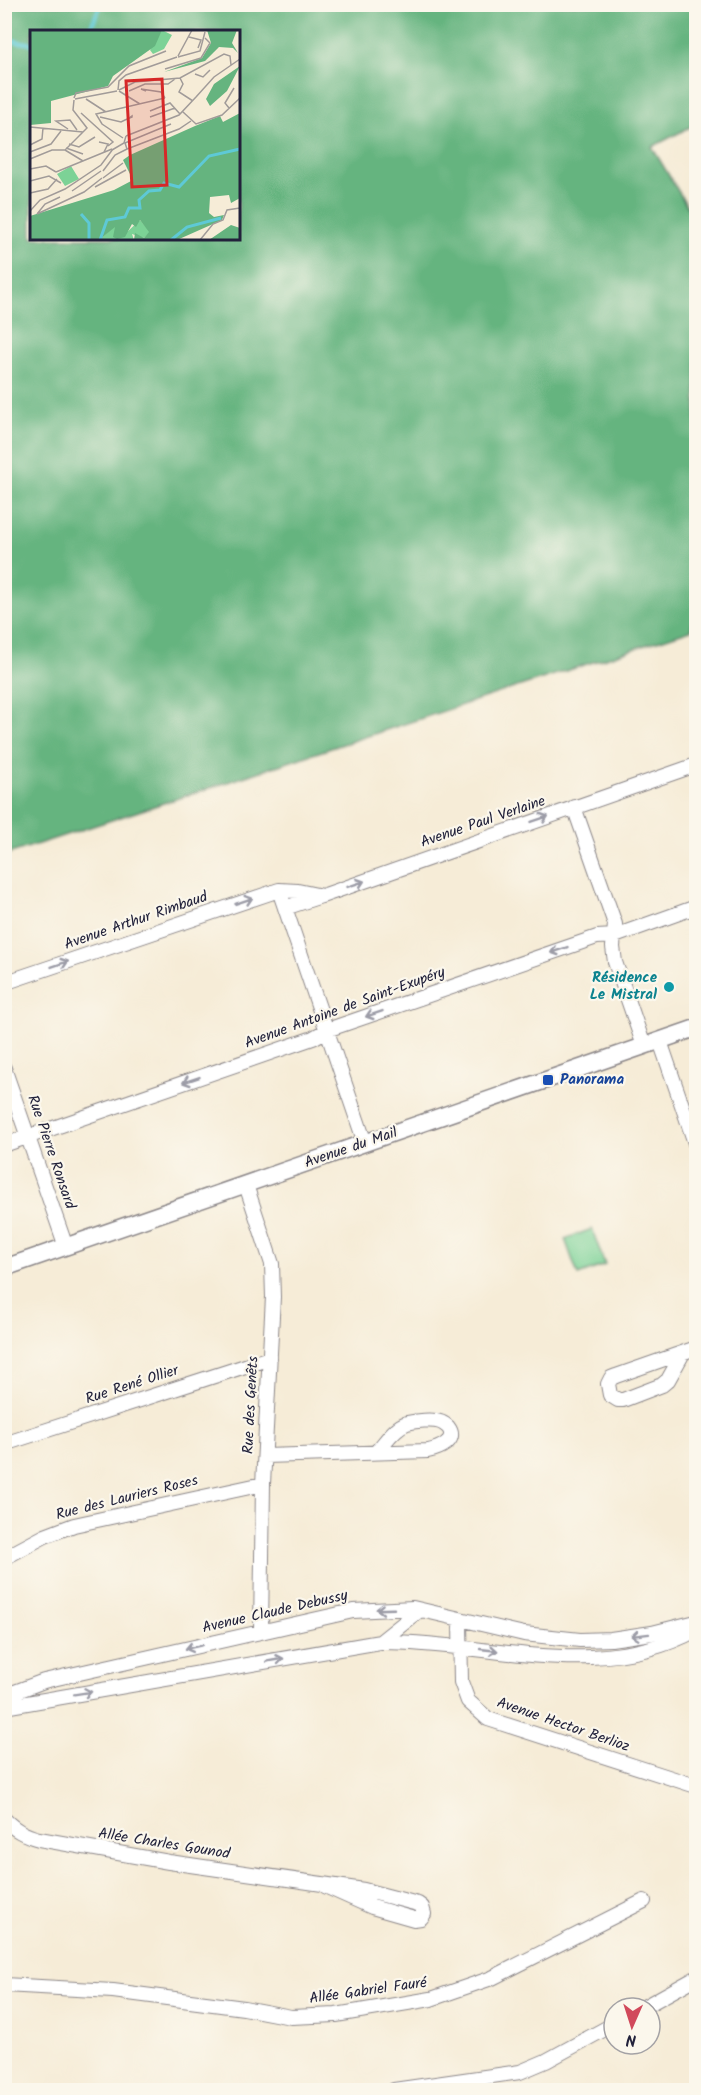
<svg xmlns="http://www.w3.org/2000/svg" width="701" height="2095" font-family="Kalam,sans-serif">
<rect width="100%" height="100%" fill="#fbf7ec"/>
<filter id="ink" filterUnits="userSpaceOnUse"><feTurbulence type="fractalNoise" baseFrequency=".0167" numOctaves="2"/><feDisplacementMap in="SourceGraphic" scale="12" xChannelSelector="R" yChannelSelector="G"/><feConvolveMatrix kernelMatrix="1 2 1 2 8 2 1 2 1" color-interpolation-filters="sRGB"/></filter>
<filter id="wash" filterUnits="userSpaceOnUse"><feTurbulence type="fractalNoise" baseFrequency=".008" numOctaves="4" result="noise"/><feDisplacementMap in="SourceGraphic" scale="24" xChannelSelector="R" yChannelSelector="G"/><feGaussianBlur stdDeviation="1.35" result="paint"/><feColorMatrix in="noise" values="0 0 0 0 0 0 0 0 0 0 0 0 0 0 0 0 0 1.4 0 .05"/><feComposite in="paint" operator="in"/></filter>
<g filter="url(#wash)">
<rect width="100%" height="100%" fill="#f6ecd7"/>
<!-- green -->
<path fill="#7cd296" stroke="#4f7a68" stroke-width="1.5" d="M592,1229l13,36 -27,10 -13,-36z"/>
<!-- forest -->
<path fill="#65b47f" stroke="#446b5d" stroke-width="1.5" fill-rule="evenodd" d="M4,5h692v119l-44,23 44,74v378l-5,31 -686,225zM32,32h206v206h-206z"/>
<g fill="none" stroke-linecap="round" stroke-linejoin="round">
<!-- stream -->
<path stroke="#5ec9d6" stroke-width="4.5" d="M83,32l8,-5 10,-23
M4,39l28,5"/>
</g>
</g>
<g filter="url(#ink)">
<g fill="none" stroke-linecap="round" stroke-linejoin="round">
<defs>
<path id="minor" d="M574,807l41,117 -2,23 2,15 29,84
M279,890l86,253
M285,908l36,-12
M4,983l275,-93 19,1 24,5 374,-131
M660,1041l36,105
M4,1068l62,179
M4,1145l309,-107 14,-8 270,-93 18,-1 81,-29
M246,1185l26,79 1,33 -10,187 -2,148
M683,1353l-15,27 -6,5 -39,15h-5l-8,-5 -2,-11 3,-6 5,-2 80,-28
M4,1444l266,-86
M265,1456l163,-5c10,-2 31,-10 20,-24 -1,-1 -6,-5 -8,-5 -7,-3 -25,-1 -33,1 -13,4 -22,20 -31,29
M4,1558l41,-22 29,-11 189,-41
M460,1620l1,62 7,19 20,18 208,67
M380,1642l40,-32
M4,1696l40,-15 309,-70 60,-3 111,26 56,6 31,-1 41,-6 44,-11
M4,1707l376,-65c105,-1 218,42 316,-12
M4,1819c11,11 20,16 35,20l130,23 195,28 54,14 4,3 2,7 -3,4 -7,1 -42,-12 -47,-21
M4,1985l109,6 131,17 47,9 45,-2 95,-16 61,-21 152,-77
M642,2008l54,-30
M394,2090l126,-18 26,-11 68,-37"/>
<path id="major" d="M4,1268l692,-240"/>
</defs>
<!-- minor casing -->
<use href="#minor" stroke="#8c8789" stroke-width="16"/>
<!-- major casing -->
<use href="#major" stroke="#8c8789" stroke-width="19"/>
<!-- minor -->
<use href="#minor" stroke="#fff" stroke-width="14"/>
<!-- major -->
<use href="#major" stroke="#fff" stroke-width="16"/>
</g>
<!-- one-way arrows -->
<defs><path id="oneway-shaft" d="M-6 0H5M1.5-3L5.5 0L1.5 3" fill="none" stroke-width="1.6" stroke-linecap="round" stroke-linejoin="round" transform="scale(1.5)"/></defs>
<g stroke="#9c9ca7">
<use href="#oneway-shaft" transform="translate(540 819) rotate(-19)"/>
<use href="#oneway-shaft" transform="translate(356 884) rotate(-19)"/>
<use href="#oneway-shaft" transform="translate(244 901) rotate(-19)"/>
<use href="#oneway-shaft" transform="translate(559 950) rotate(161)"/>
<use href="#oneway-shaft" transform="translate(60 964) rotate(-19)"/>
<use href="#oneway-shaft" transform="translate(374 1014) rotate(161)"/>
<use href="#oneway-shaft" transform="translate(191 1080) rotate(161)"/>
<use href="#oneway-shaft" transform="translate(385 1609) rotate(178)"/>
<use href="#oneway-shaft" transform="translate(640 1635) rotate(173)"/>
<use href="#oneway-shaft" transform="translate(194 1647) rotate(167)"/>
<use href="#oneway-shaft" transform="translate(489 1650) rotate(6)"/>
<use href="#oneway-shaft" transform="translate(275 1660) rotate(-10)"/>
<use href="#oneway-shaft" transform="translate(83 1693) rotate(-9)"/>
</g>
</g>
<!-- markers -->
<circle fill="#0f9aa8" stroke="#fbf7ec" stroke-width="2" cx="669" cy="987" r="6"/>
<rect fill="#1a4fb4" stroke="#fbf7ec" stroke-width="2" x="542" y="1074" width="12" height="12" rx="3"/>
<g text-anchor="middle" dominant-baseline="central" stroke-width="4.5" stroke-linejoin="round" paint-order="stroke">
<!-- street labels -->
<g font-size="15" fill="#22223b" stroke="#fbf7ec">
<text transform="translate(483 822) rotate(-19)">Avenue Paul Verlaine</text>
<text transform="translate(136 921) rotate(-19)">Avenue Arthur Rimbaud</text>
<text transform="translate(345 1008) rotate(-20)">Avenue Antoine de Saint-Exupéry</text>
<text transform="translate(351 1148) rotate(-19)">Avenue du Mail</text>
<text transform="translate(51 1152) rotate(71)">Rue Pierre Ronsard</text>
<text transform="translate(132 1385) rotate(-18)">Rue René Ollier</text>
<text transform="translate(251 1405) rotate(-87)">Rue des Genêts</text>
<text transform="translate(127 1498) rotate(-14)">Rue des Lauriers Roses</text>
<text transform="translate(275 1612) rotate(-13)">Avenue Claude Debussy</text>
<text transform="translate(563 1725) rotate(19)">Avenue Hector Berlioz</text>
<text transform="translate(164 1844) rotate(9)">Allée Charles Gounod</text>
<text transform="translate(368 1991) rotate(-8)">Allée Gabriel Fauré</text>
</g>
<!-- culture labels -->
<g font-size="15" font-weight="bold" fill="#0d838f" stroke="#fbf7ec" text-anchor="end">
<text x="657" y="978">Résidence<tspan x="657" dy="17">Le Mistral</tspan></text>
</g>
<!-- transit labels -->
<g font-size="15" font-weight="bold" fill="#164399" stroke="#fbf7ec" text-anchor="start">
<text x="560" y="1080">Panorama</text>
</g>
</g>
<!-- overview -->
<g transform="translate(30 30)">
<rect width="210" height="210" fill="#f6ecd7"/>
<path d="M132,0l10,5 -8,14 -11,5 -3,-4zM41,136l8,13 -14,7 -8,-12zM110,190l10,12 -6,6 -12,-4 2,6h-35l16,-14 11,7z" fill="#7cd296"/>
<path d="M0,0h132l-7,16 -42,30 -5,10 -57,15v22l-21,2zM177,0h30l-5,13 6,10 -5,-5 -14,-1 -14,14 -41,11 38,-14 9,-15zM210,36l-13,25 -17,15 -4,-7 8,-15zM210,83v85l-9,5 -2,-8 -19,2 -1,16 5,4 10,-2 -2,5 -45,20h-43l1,-7 9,5 5,-6 -9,-12 -4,7 -4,-3 -7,13 -8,2 -4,-2 2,-10 -16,13h-69v-24l84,-26 19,-10 -10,-20 7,-5 65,-29 25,-10 3,6zM201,195l9,3v12h-31z" fill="#65b47f"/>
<path fill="none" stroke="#5ec9d6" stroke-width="3" d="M51,184l8,9v17M70,210l7,-20 18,-3 4,-9h11l-1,-8 10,-9 11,-1 4,-7 15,4 30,-31 31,-7M141,210l16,-13 34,-9"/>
<path fill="none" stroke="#a19b99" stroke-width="1.5" d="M159,7l12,3 -3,8M148,26l14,-26M148,27l22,-6 5,-19M135,39l36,-11 9,-15 -5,-5M165,44l8,3 7,-7M150,48l3,6 -4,8 14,9M88,60l1,-9 7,-6 51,-18M89,60l16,-8 45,-4 44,-24 6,2 1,9M89,61l21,13M99,61l16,-7h23l7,-5M116,61l-5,-2 20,3 4,6M166,67l18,-20 26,-18M44,68l2,-5 32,-6 21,-21 37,-15M45,69l42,-8M56,69l20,13M44,70l-1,10 14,18 -22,22 18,11M199,78l-4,-5 9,-15M120,81l20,-8 10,11M153,82l13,12 26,-9 18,-17M51,83l32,29 -5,4M70,87l21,5 4,-2 7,-3v-1l-3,2M120,87l25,-9M0,97l53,5M38,99l-12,-8 14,-1 7,10M96,106l53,-21 17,-18M93,108l-21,-14 -6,-10 69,-16M69,112l9,2 -4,8M95,113l46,-19M39,114l10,3 16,-10M0,115l12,-6 1,-11M36,118l17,6M97,119l52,-20 12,-8M82,120l12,-7 2,-7M0,122l21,-8 10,-13M0,129l22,-9h13M0,139l16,-3 10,6M73,141l12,-16 12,-6 -2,-6M26,142l56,-23M73,148l20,-15M0,151l19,-5 12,7M65,157l31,-17M42,161l29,-20M0,163l18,-4 9,-10M0,181l10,-11 25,-11 36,-24 12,-16M7,184l47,-22 18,-14M7,184l8,-10 15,-7M170,210l13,-16 10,-4 4,-10 13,-2"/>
<path fill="#d62828" fill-opacity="0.15" stroke="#d62828" stroke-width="3" d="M132,49l5,106 -35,2 -6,-106z"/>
<rect width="210" height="210" fill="none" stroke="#22223b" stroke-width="3"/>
</g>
<!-- margin -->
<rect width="701" height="2095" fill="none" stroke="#fbf7ec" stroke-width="24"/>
<!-- north arrow -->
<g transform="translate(632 2026) rotate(183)"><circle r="28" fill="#fbf7ec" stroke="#a4a2a5" stroke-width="1.5"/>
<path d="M0-4.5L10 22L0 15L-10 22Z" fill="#d1495b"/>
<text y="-9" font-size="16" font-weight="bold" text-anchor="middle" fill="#22223b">N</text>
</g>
</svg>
